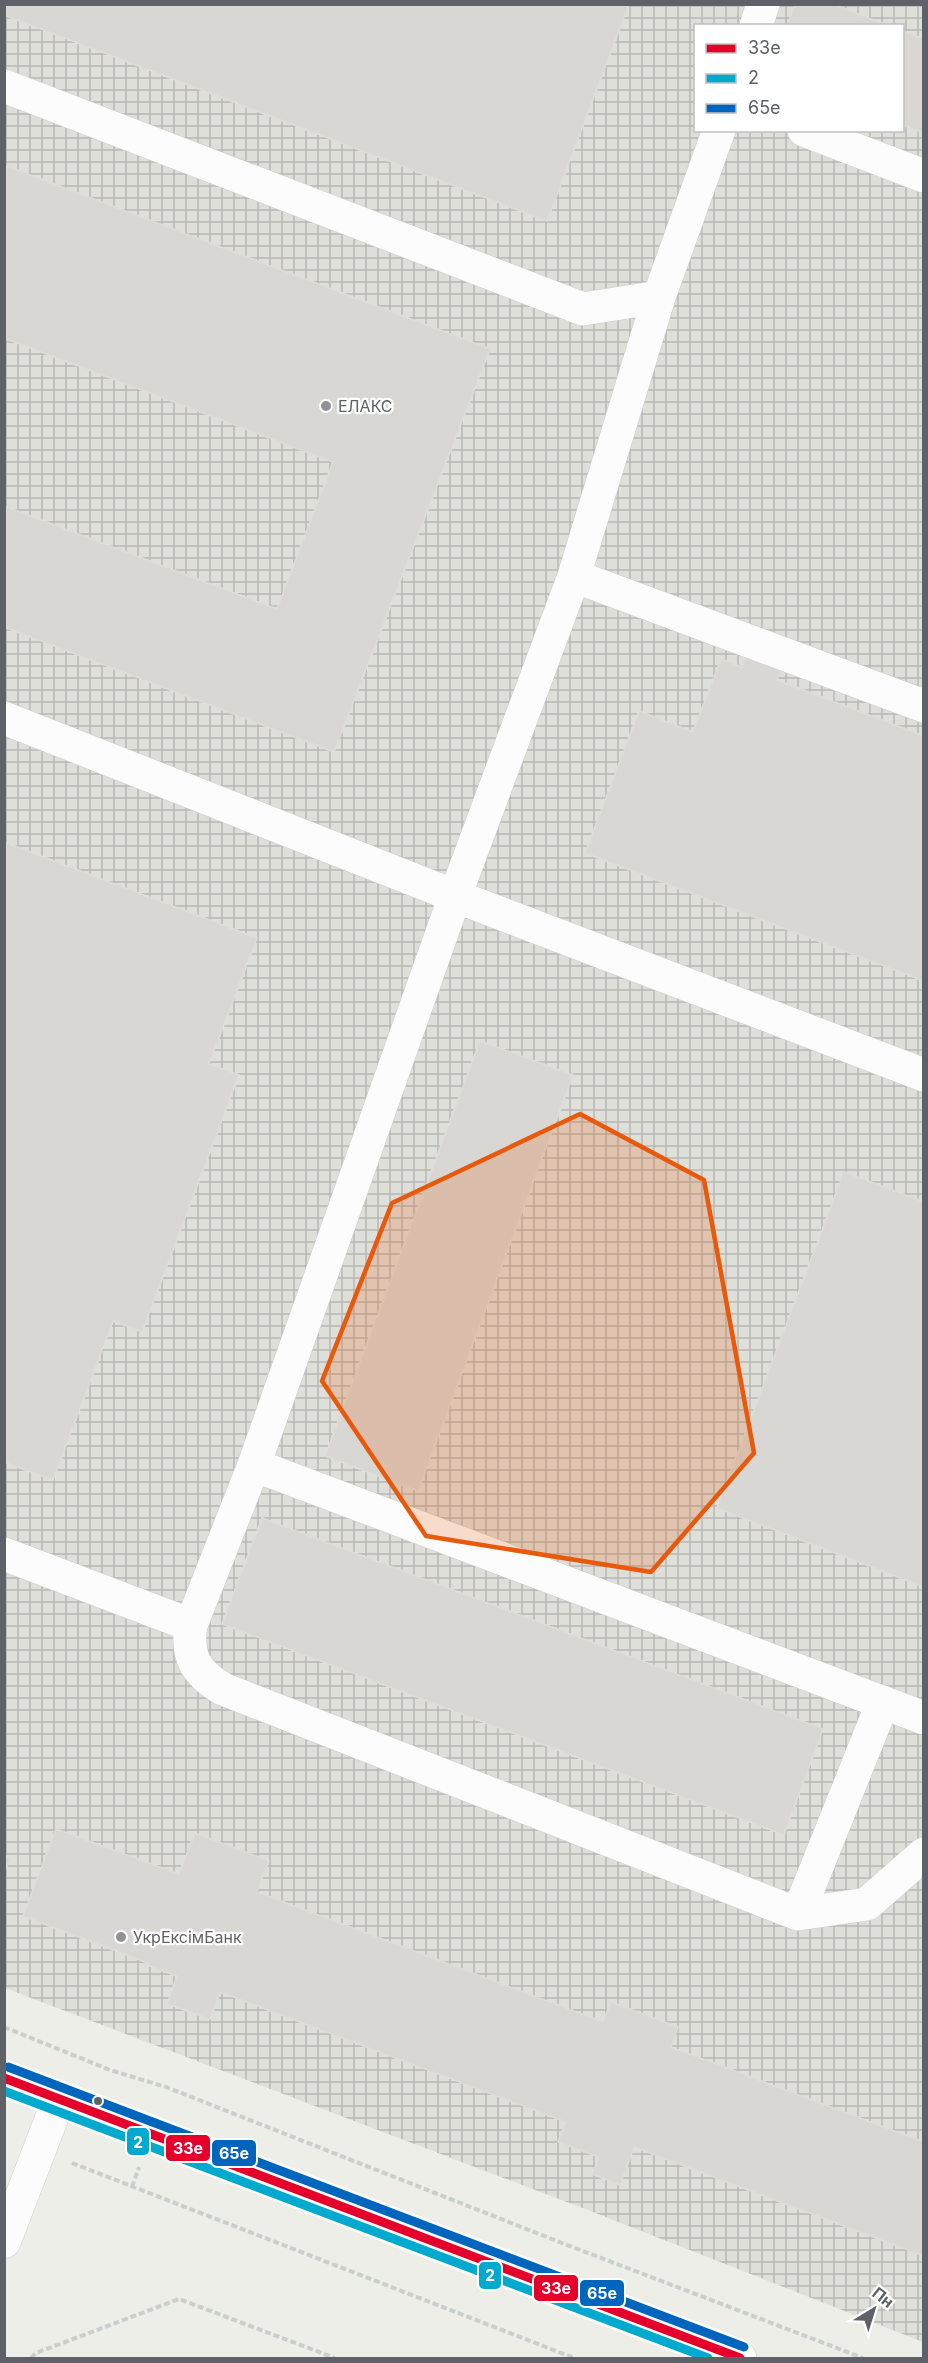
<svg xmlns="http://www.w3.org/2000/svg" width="928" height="2363" font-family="Inter,sans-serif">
<defs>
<pattern id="industrial-grid" width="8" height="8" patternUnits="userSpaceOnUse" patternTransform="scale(1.5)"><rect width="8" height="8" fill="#dfdfda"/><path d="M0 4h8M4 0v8" fill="none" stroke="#b8b8b5"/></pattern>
</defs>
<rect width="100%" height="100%" fill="#eeeee9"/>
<!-- industrial -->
<path fill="url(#industrial-grid)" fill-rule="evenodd" d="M4,5h919v2337l-330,-130 -588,-224zM696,26h206v104h-206z"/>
<!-- building -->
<path fill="#d8d7d4" stroke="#deddd8" stroke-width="1.5" d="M4,4h625l-82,217 -543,-206z
M795,4h38l56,22h-102z
M902,31l22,8v94l-22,-8z
M4,165l486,184 -156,403 -330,-125v-121l273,103 56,-147 -329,-124z
M748,648l36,13 -7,19 147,56v245l-339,-128 54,-142 54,21 28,-73 21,8z
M4,842l253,96 -48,126 30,11 -97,257 -29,-11 -60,159 -49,-18z
M480,1041l93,34 -155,416 -93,-35z
M844,1172l80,30v385l-207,-79z
M262,1518l561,211 -39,106 -562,-211z
M56,1829l123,45 16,-41 74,28 -12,31 346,130 8,-20 67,25 -7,20 253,95v114l-290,-109 -14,38 -28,-11 7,-17 -41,-15 8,-20 -346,-130 -10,27 -43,-15 10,-28 -30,-11 1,-2 -125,-47z
M4,1855l6,3 -6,16z"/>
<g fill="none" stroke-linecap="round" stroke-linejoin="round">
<defs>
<path id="minor" d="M756,26l7,-22
M4,86l579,223 76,-12
M719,130l-60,167 -85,279 -119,320 -201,569 -63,160c-5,32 5,48 32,64l575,225 69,-10 57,-50
M804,130l120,46
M574,576l350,130
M4,718l451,178 469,179
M254,1465l670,253
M4,1554l187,71
M798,1914l85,-212
M4,2078l736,280
M4,2242l55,-143"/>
</defs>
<!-- minor casing -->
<use href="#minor" stroke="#cbcccb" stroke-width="34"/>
<!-- path -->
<path stroke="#c9cfcb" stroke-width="4" stroke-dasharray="6 3" stroke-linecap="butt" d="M4,2027l106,43 56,17 396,156 301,115
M72,2163l502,195
M132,2187l7,-20
M31,2358l5,-5 143,-54 156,59"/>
<!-- minor -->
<use href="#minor" stroke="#fcfcfc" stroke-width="33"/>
<defs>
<path id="bus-1" d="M4,2078l736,280"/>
<path id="bus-2" d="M4,2091l704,267"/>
<path id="bus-3" d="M8,2067l736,280"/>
</defs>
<!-- bus-1 casing -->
<use href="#bus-1" stroke="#fff" stroke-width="14"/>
<!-- bus-2 casing -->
<use href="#bus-2" stroke="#fff" stroke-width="14"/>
<!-- bus-3 casing -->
<use href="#bus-3" stroke="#fff" stroke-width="14"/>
<!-- bus-1 -->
<use href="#bus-1" stroke="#e4002b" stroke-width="9"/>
<!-- bus-2 -->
<use href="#bus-2" stroke="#00a9ce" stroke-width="9"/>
<!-- bus-3 -->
<use href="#bus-3" stroke="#0065bd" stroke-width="9"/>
</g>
<!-- marked area -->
<path fill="#e8590c" fill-opacity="0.2" stroke="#e8590c" stroke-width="4.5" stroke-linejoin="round" d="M580,1114l124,66 50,273 -103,119 -225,-36 -104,-155 70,-178z"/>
<!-- markers -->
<g fill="#909395" stroke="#fff" stroke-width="2">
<circle cx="326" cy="406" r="6"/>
<circle cx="121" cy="1937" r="6"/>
</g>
<circle fill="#5e6268" stroke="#fff" stroke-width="2" cx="98" cy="2101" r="5"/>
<g text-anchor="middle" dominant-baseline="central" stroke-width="4.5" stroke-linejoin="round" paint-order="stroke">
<!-- poi labels -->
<g font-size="16" fill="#5e6268" stroke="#fff" text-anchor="start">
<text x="338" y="406">ЕЛАКС</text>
<text x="133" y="1937">УкрЕксімБанк</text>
</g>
</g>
<g stroke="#fff" stroke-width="2">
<rect x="126" y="2127" width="24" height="29" rx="6" fill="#00a9ce"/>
<rect x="165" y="2134" width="46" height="28" rx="6" fill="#e4002b"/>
<rect x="211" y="2139" width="46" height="28" rx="6" fill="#0065bd"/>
<rect x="478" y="2261" width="24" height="29" rx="6" fill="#00a9ce"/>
<rect x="533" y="2274" width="46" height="28" rx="6" fill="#e4002b"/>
<rect x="579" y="2279" width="46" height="28" rx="6" fill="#0065bd"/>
</g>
<g font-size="16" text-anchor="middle" font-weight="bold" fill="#fff">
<text x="138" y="2148">2</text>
<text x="188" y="2154">33е</text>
<text x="234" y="2159">65е</text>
<text x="490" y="2281">2</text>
<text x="556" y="2294">33е</text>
<text x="602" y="2299">65е</text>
</g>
<!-- border -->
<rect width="928" height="2363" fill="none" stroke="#5e6268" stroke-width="12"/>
<!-- legend -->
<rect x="694" y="24" width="210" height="108" fill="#ffffff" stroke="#bfc0c3" stroke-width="1.5"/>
<rect x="706" y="44" width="30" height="9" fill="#e4002b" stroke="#bfc0c3" stroke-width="1.5"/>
<text x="748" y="54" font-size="18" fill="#5e6268">33е</text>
<rect x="706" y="74" width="30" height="9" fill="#00a9ce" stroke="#bfc0c3" stroke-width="1.5"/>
<text x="748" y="84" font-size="18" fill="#5e6268">2</text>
<rect x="706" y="104" width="30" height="9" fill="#0065bd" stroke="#bfc0c3" stroke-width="1.5"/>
<text x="748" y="114" font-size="18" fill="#5e6268">65е</text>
<!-- north arrow -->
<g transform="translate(874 2309) rotate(38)" stroke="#ffffff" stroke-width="4.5" paint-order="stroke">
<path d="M0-4.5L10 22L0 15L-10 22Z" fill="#5e6268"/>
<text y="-9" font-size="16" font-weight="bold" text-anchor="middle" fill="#5e6268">Пн</text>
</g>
</svg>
